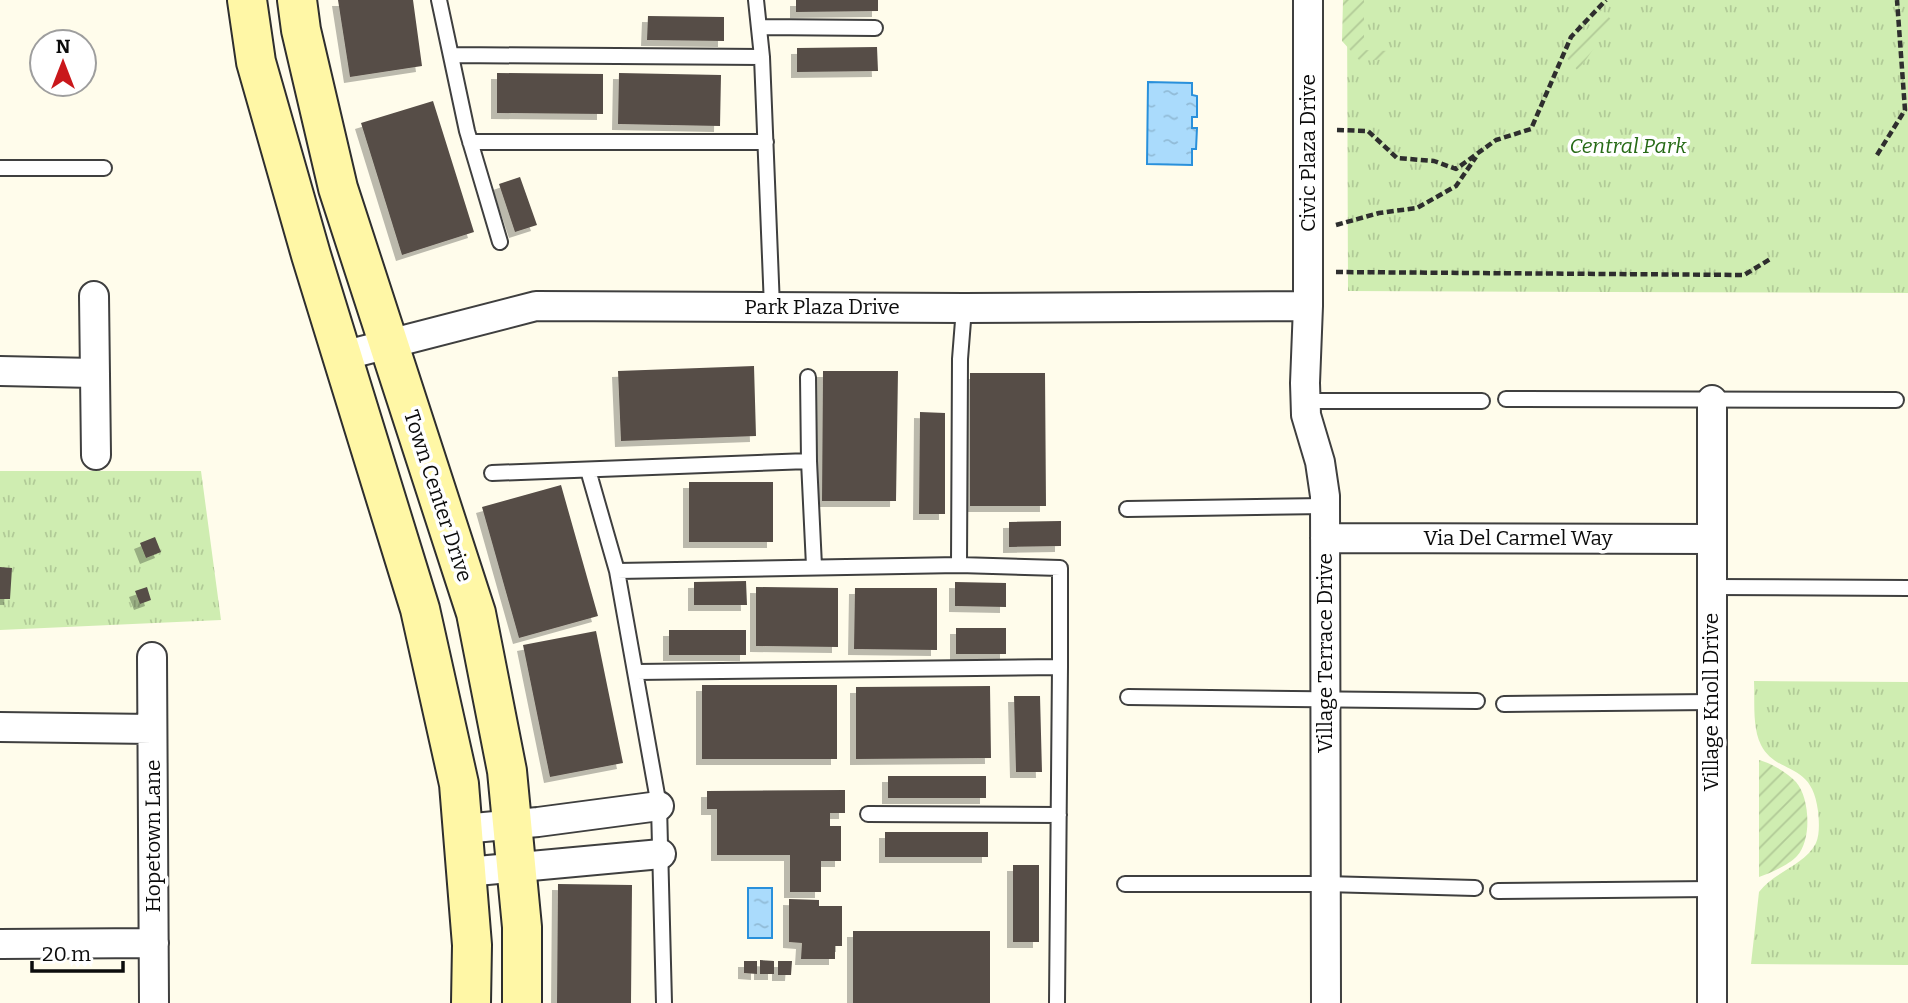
<svg xmlns="http://www.w3.org/2000/svg" width="1908" height="1003" font-family="Bitter,serif">
<defs>
<pattern id="grass-tufts" width="24" height="20" patternUnits="userSpaceOnUse" patternTransform="scale(1.75)"><rect width="24" height="20" fill="#cfedb1"/><path d="M3 7l-1-3M5 7V3M7 7l1-3M15 17l-1-3M17 17v-4M19 17l1-3" fill="none" stroke="#b1ca97"/></pattern>
<pattern id="garden-furrows" width="10" height="10" patternUnits="userSpaceOnUse" patternTransform="scale(1.75)"><rect width="10" height="10" fill="#cfedb1"/><path d="M-1 1l2-2M0 10L10 0M9 11l2-2" fill="none" stroke="#b1ca97"/></pattern>
<pattern id="water-ripples" width="26" height="14" patternUnits="userSpaceOnUse" patternTransform="scale(1.75)"><rect width="26" height="14" fill="#aadbfc"/><path d="M2 4q2-2 4 0t4 0M15 11q2-2 4 0t4 0" fill="none" stroke="#91bbd7"/></pattern>
<filter id="shadow"><feDropShadow dx="-6" dy="6" stdDeviation="0" flood-color="#0004"/></filter>
</defs>
<rect width="100%" height="100%" fill="#fffceb"/>
<!-- grass -->
<path fill="url(#grass-tufts)" d="M1347,0h561v293l-560,-2z
M0,471h201l20,149 -221,10z
M1754,681l154,1v283l-157,-1 8,-72c16,-21 45,-26 57,-49 4,-9 3,-23 2,-32 -6,-51 -41,-35 -57,-66 -9,-18 -6,-44 -7,-64z"/>
<!-- garden -->
<path fill="url(#garden-furrows)" d="M1343,0h21v50l26,1v8l-30,2 -18,-20z
M1601,10l12,11 -35,50 -11,-13z
M1759,760c12,3 29,13 37,22 14,16 16,58 1,74 -8,9 -27,17 -38,21z"/>
<!-- water -->
<path fill="url(#water-ripples)" stroke="#2990db" stroke-width="2" d="M1148,82l44,1v12l5,1v21h-5v11h5l-1,21h-4v16l-45,-1z
M748,888h24v50h-24z"/>
<!-- building -->
<path fill="#564d47" filter="url(#shadow)" d="M338,0h75l9,66 -72,11z
M796,0h82v11l-82,1z
M648,16l76,1v24l-77,-1z
M877,47l1,24 -81,1v-24z
M497,73l106,1v40l-106,-1z
M619,73l102,2 -1,51 -102,-2z
M433,101l41,131 -72,23 -41,-132z
M520,177l17,48 -22,7 -16,-48z
M754,366l2,70 -135,5 -3,-70z
M823,371h75l-2,130h-74z
M970,373h75l1,133h-76z
M920,412l25,1v101h-26z
M689,482h84v60h-84z
M561,485l37,131 -79,22 -37,-131z
M1061,521v25l-52,1v-25z
M155,537l6,15 -15,6 -6,-15z
M0,567l12,1 -2,31h-10z
M746,581l1,24h-53v-23z
M955,582l51,1v24l-51,-1z
M147,587l4,13 -11,4 -5,-13z
M756,587l82,1v59l-82,-1z
M855,588h82v62l-83,-1z
M956,628h50v26h-50z
M669,630h77v25h-77z
M596,631l27,132 -73,14 -27,-132z
M702,685h135v74h-135z
M990,686l1,72 -135,1v-72z
M1014,696h26l2,76h-26z
M888,776h98v22h-98z
M845,790v23h-15v13h11v35h-20v31h-31v-37h-73v-46h-10v-18z
M885,832h103v25h-103z
M1013,865h26v77h-26z
M558,884l74,1 -1,118h-74z
M789,899l30,1v6h23v40h-7v13h-34l1,-16 -13,-1z
M853,931h137v72h-137z
M760,960l14,1v13h-14z
M744,961h13v13l-13,-1z
M778,961h14l-1,14h-13z"/>
<g fill="none" stroke-linecap="round" stroke-linejoin="round">
<defs>
<path id="lane" d="M439,0l28,131 33,111
M756,0l6,57 10,250
M759,27l116,1
M451,55l311,2
M470,142h296
M0,168h104
M964,308l-4,51 -1,206 101,3v99
M808,377l1,84
M1506,399l390,1
M1306,401h176
M588,470l29,101
M492,473l317,-12 5,105
M1127,509l198,-3
M1711,587l197,1
M636,672l424,-5 -3,336
M1128,697l349,4
M1504,704l207,-2
M868,814l191,1
M1125,884h200l150,4
M1498,891l214,-2
M664,1003l-5,-197 -42,-235 342,-6"/>
<path id="street" d="M1308,0v306l-3,77 1,32 14,47 5,34 1,507
M94,296l2,159
M342,356l194,-50 428,2 344,-2
M0,371l94,2
M1712,400v603
M1325,538l386,1
M152,657l2,346
M0,727l152,2
M463,829l75,-7 121,-16
M466,872l195,-18
M0,944l154,-1"/>
<path id="secondary" d="M247,0l9,62 55,193 109,354 39,175 13,161 -1,58
M297,0l4,30 37,158 138,425 31,158 15,156v76"/>
</defs>
<!-- lane casing -->
<use href="#lane" stroke="#3f3f3f" stroke-width="18"/>
<!-- street casing -->
<use href="#street" stroke="#3f3f3f" stroke-width="32"/>
<!-- secondary casing -->
<use href="#secondary" stroke="#2e2e2e" stroke-width="42"/>
<!-- path -->
<path stroke="#2e2e2e" stroke-width="4.5" stroke-dasharray="7 3.5" stroke-linecap="butt" d="M1337,130l31,1 29,27 37,3 22,8 40,-29 35,-11 40,-92 35,-37
M1877,155l28,-45 -8,-110
M1336,225l43,-12 38,-5 39,-22 20,-29
M1336,272l408,3 28,-17"/>
<!-- lane -->
<use href="#lane" stroke="#fff" stroke-width="14"/>
<!-- street -->
<use href="#street" stroke="#fff" stroke-width="28"/>
<!-- secondary -->
<use href="#secondary" stroke="#fff7a6" stroke-width="38"/>
</g>
<g text-anchor="middle" dominant-baseline="central" stroke-width="7" stroke-linejoin="round" paint-order="stroke">
<!-- park labels -->
<g font-size="21" font-style="italic" fill="#266a16" stroke="#fff">
<text x="1628" y="146">Central Park</text>
</g>
<!-- street labels -->
<g font-size="21" fill="#0c0c0c" stroke="#fff">
<text transform="translate(1308 153) rotate(-90)">Civic Plaza Drive</text>
<text x="822" y="307">Park Plaza Drive</text>
<text transform="translate(438 496) rotate(72)">Town Center Drive</text>
<text x="1518" y="538">Via Del Carmel Way</text>
<text transform="translate(1325 653) rotate(-90)">Village Terrace Drive</text>
<text transform="translate(1711 702) rotate(-90)">Village Knoll Drive</text>
<text transform="translate(153 836) rotate(-90)">Hopetown Lane</text>
</g>
</g>
<!-- north arrow -->
<g transform="translate(63 63)"><circle r="33" fill="#ffffff" stroke="#9e9e9e" stroke-width="2"/>
<path d="M0-5L12 26L0 18L-12 26Z" fill="#c9171b"/>
<text y="-10" font-size="19" font-weight="bold" text-anchor="middle" fill="#0c0c0c">N</text>
</g>
<!-- scale -->
<path d="M32 961v10h91v-10" fill="none" stroke="#0c0c0c" stroke-width="3.5"/>
<text x="42" y="961" font-size="21" fill="#0c0c0c" stroke="#ffffff" stroke-width="5" paint-order="stroke">20 m</text>
</svg>
